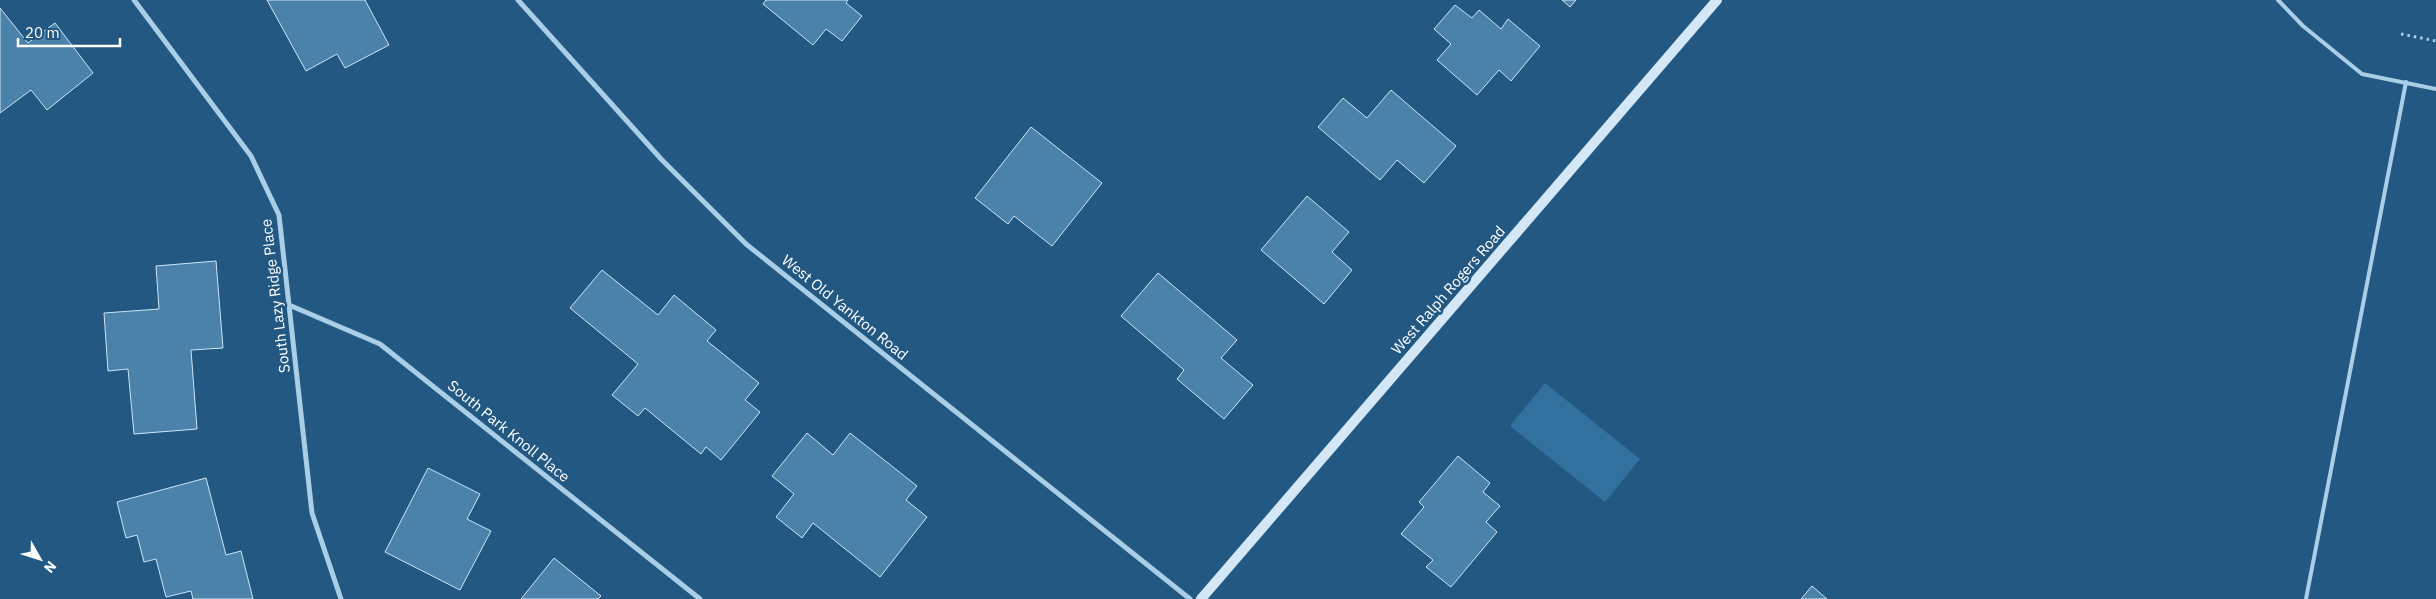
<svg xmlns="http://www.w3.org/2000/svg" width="2436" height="599" font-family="'IBM Plex Sans',sans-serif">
<rect width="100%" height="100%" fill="#225881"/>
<!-- green -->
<path fill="#32719d" d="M1545,383l95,76 -35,43 -95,-76z"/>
<!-- building -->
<path fill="#4b82aa" stroke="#cde5f6" d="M267,0h98l24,45 -44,23 -8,-14 -31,17z
M766,0h82l-2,3 16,13 -20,25 -16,-12 -13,16 -50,-41z
M1562,0h14l-6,7z
M1455,5l17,13 7,-8 22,19 7,-10 32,27 -29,35 -12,-11 -22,25 -40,-35 14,-16 -17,-15z
M0,8l28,35 27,-20 38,50 -46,37 -16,-20 -31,23z
M1391,90l65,56 -32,37 -27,-23 -17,20 -62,-53 25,-29 24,20z
M1031,127l71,56 -50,63 -38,-30 -6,8 -33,-26z
M1307,196l42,36 -17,20 20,18 -28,34 -63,-54z
M216,261l7,87 -32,2 6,79 -63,5 -6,-65 -20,2 -4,-58 55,-4 -3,-43z
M602,270l56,45 16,-20 42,35 -9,11 52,42 -14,17 15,12 -39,48 -15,-13 -5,7 -56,-46 -7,8 -26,-21 26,-31 -68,-56z
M1158,273l79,67 -16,18 32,27 -29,34 -47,-40 7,-9 -63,-54z
M807,433l26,22 17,-22 67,53 -11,14 21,17 -47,60 -67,-54 -11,15 -26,-21 18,-23 -22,-18z
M1458,456l32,27 -7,9 17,14 -14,16 11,10 -46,55 -25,-20 7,-7 -32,-26 23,-27 -5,-5z
M428,468l52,26 -13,25 24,12 -31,59 -75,-38z
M206,478l20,77 15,-4 12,48h-60l-2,-8 -25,6 -10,-38 -12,3 -7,-27 -11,3 -9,-36z
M554,558l47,38 -3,3h-77z
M1812,586l15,13h-26z"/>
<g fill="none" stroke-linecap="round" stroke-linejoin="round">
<!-- path -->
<path stroke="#a9cee7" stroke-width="3" stroke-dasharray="2.5 4" stroke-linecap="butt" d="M2401,34l35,7"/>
<!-- lane -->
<path stroke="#a9cee7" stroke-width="4" d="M2278,0l25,26 59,48 74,15
M2306,599l100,-517"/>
<!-- street -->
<path stroke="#a9cee7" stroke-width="5" d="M134,0l117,156 28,59 33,298 29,86
M518,0l144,160 84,84 444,355
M289,305l91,39 320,255"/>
<!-- secondary -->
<path stroke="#d3e7f6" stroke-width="10" d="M1201,599l516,-599"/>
</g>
<g text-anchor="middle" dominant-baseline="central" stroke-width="5" stroke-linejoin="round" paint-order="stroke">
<!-- street labels -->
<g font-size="15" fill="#fff" stroke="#225881">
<text transform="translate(1448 290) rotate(-49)">West Ralph Rogers Road</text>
<text transform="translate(275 296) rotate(-97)">South Lazy Ridge Place</text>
<text transform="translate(845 307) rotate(39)">West Old Yankton Road</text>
<text transform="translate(509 431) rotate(39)">South Park Knoll Place</text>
</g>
</g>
<!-- north arrow -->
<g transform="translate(40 559) rotate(129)" stroke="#225881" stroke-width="4" paint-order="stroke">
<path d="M0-4L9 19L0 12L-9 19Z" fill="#ffffff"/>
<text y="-8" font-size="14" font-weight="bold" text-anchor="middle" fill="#ffffff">N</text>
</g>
<!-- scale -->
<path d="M18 38v8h102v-8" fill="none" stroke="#ffffff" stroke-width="2.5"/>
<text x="25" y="38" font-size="15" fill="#ffffff" stroke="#225881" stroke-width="4" paint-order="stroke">20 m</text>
</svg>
